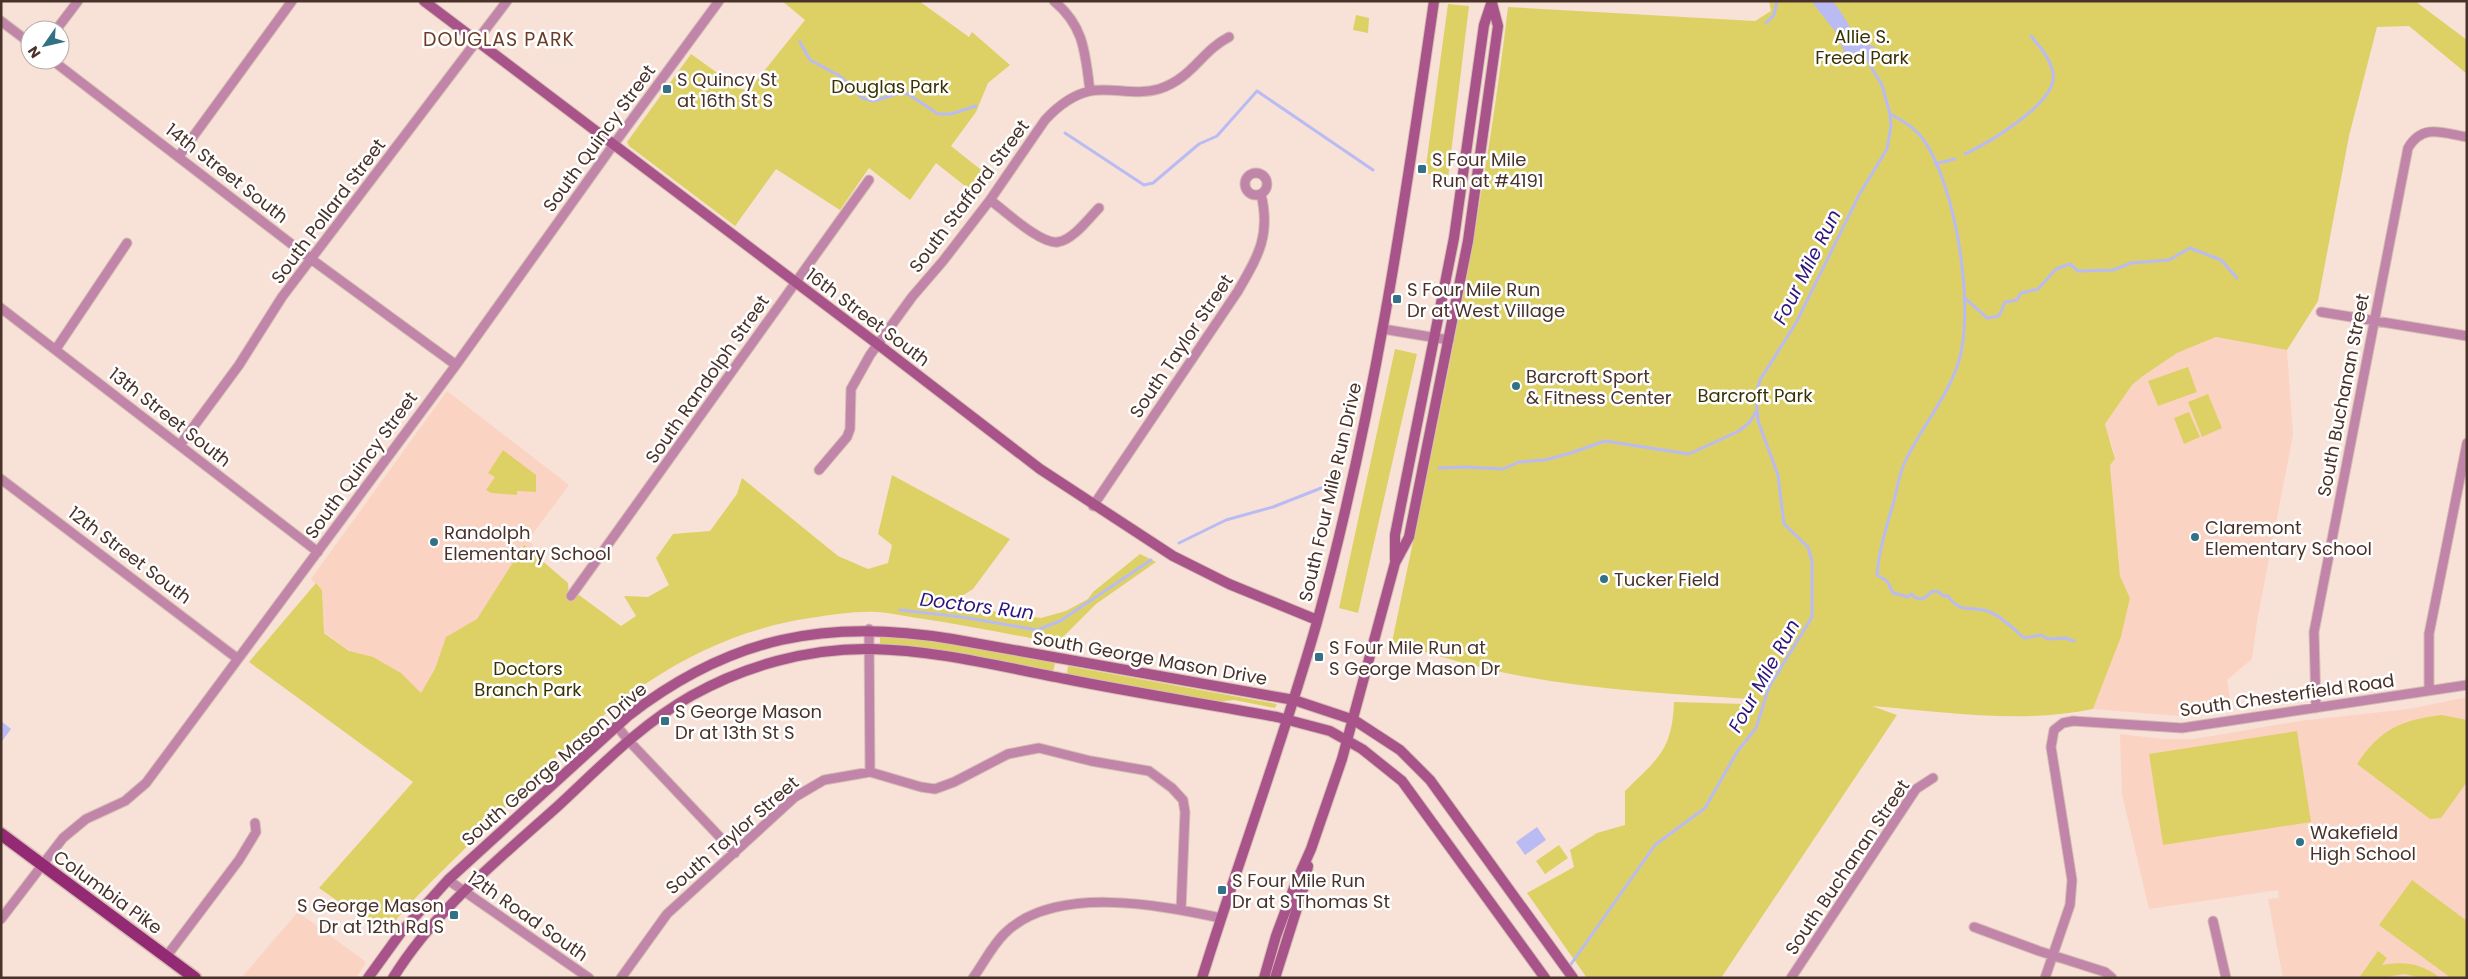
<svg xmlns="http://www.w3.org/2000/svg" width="2468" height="979" font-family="Poppins,sans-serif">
<rect width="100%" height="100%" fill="#f8e1d7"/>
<!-- built -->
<path fill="#fbd3c3" d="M2216,337l71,13 6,85 -36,186 -5,38 -25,21 4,27 -51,9 -87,-7 28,-72 9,-39 -10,-22 -10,-111 4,-13 -9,-28 27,-39 11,-9 34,-23z
M447,391l122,94 -41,55 5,5 -112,148 -52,-28 -45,-33 -2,-42 -11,-11z
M2467,697v281h-184l-15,-79 11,-1 -1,-8 -129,19 -27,-115 -2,-60 43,5h31l106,-18 109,-12z
M298,912l68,50 -10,16h-115z"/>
<!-- green -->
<path fill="#ddd166" d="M782,1h137l50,36 3,-5 38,33 -22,18 -12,29 -25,34 39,31 -11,20 -43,-34 -26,37 -41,-32 -29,42 -64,-41 -41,57 -106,-80 -2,-4 64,-88 46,33 11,4 57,-71z
M1769,1h646l52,39v34l-58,-48 -32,1 -28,109 -31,165 -31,49 -71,-13 -39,16 -34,23 -11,9 -27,39 10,35 -5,6 10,111 10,22 -9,39 -28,72c-71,15 -148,3 -221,-3l25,9 -176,263h-134l-60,-85 47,-26 -4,-17 27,-17 28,-8v-34c33,-33 47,-40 49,-89l71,2 3,-5c-76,-5 -152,-9 -227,-23 -44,-8 -86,-21 -129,-34 44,-211 91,-421 116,-635l247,14 16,-10z
M1448,4l21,2 -21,172 -23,-5z
M1356,15l13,3 -1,15 -15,-3z
M1395,349l22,5 -59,259 -19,-5z
M2188,367l9,25 -39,14 -10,-25z
M2208,394l14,34 -20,9 -14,-35z
M2189,412l11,25 -16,7 -10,-26z
M503,450l33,25v17l-19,-1v4l-26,-2 -5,-3 9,-13 -7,-4z
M892,475l118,64 -37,50 -25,16 93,13 25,-7 22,-12 5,-7 47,-38 16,8 -60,42 -39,39c-44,-8 -88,-17 -133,-24 -15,-2 -31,-6 -47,-7 -22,-1 -46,3 -67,6 -143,22 -231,114 -327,212 -33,35 -69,65 -98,104l-66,-46 94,-106 -164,-120 67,-79 6,7 2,43 25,18 24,6 28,16 20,20 14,-24 11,-32 31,-18 47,-74 44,38 1,15 10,-3 42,31 15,-10 -12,-20 24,1 21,-12 -13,-27 17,-24 37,-3 27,-37 5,-16 96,78 30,13 20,-6 4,-18 -14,-11z
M880,635l52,5 123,23 -2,9 -138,-25 -35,-3z
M1068,666l209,38 -2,4 -41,-8 -19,2 -148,-28z
M2442,715l25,5v62l-26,36 -11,1 -73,-55c23,-35 44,-44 85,-49z
M2297,731l14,91 -148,23 -14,-91z
M1559,845l9,13 -23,16 -9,-13z
M2412,880l55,41v57h-16l-72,-53z
M2378,951l9,7 -5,7c22,-4 40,-2 58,13h-18l-18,-4 -23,4h-22z"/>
<!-- water -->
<path fill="#b9bbf2" d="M1811,1h21c16,16 20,41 43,46v6l-6,7h-6l-5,-7h-14l-6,-18z
M1,721l10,8 -9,12h-1z
M1537,827l9,13 -21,15 -9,-13z"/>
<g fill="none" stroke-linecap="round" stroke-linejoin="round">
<!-- stream -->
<path stroke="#b9bbf2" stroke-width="3" d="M1766,23l8,-8 3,-14
M800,42l10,18 30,16 22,22 12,3 26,-8 8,1 30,20h13l25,-8
M1890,114c13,7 24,13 33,25 33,46 53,171 35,225 -12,36 -39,66 -54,100 -5,11 -7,25 -10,37 -7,24 -15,48 -17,74l10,6 6,12 15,4 3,-3 5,4 7,1 10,-8 6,1 4,4h5c14,20 24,8 42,16 12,5 24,17 34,26l17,-3 7,4 17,-1 9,3
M1065,133l79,52 9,-2 46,-39 18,-8 40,-45 116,79
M1965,154c23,-11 94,-52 88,-81 -3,-15 -13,-26 -22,-37
M1935,164l20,-5
M1965,298l22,20 12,-2 6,-14 12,-2 4,-7 17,-4 18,-20 14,-5 8,7 35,-1 18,-7 38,-3 21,-12 31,12 16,18
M1439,468l27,-1 37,2 16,-7 26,-2 26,-7 34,-12 84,13 50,-23 11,-9 7,-12
M1179,543l47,-23 47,-13 61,-24
M900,610l62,7 75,13 23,-9 91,-61
M1569,967l86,-122 50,-37 32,-56 19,-24 13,-41 43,-70v-56l-4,-14 -24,-23 -6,-49 -20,-54 -2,-26 4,-15 36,-57 63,-128 28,-46 4,-23 -1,-12 -8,-29 -11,-18 -4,-11"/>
<defs>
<path id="street" d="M1054,1c31,26 31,53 36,90
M1,21l29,22
M56,30l22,-29
M52,60l259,199 145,106
M179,156l113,-155
M1245 184a11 11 0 1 1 22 0a11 11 0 1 1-22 0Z
M990,200c14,10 51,45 68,42 15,-2 31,-24 41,-34
M1,308l317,244
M2321,312l146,24
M1383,329l66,11
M56,349l71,-106
M180,445l59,-80 43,-68 225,-296
M819,470l28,-33 3,-8 1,-40 19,-34 42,-58 31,-36 47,-61 55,-80c12,-13 27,-25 45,-29 22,-4 46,5 69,-2 34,-11 42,-38 70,-52
M1,479l237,180
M1093,506l145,-215c20,-35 33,-55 23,-97
M571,596l298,-416
M869,629l1,143
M2429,690v-56l38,-191
M2316,708l-2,-76 94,-484c15,-25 34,-15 59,-11
M617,726l11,14 107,113
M448,880l141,98
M1,919l62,-81 23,-19 39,-18 21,-18 310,-418 158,-221 105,-143
M2213,921l13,57
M1974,927l65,24 66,21 7,6
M166,957l73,-97 17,-28 -1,-9
M621,978l46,-64 128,-117 29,-17 46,-8 51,15 14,2 19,-7 54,-28 31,-6 52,13 58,10 23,17 11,12 2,12 -4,98
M973,978c10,-14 19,-32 31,-44 50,-50 155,-29 217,-16
M1791,978l125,-189 17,-11
M2045,978l25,-73 2,-25 -21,-133 3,-17 9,-7 10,-2 109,7 285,-43"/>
<path id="secondary" d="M424,1l460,348 156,120 133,87 56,28 88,36
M1395,560v-25l59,-297 30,-213 8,-24
M368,978l34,-47 46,-51 180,-164c102,-79 198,-98 324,-77l342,61 60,20 46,30 30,30 143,198
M393,978c42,-68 106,-119 165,-172 42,-39 82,-81 133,-110 53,-30 117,-48 180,-47 65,1 131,18 195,30 70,14 141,25 211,38l53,14 32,18 40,32 143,197
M1202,978c37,-119 81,-236 115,-356 56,-203 87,-412 117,-621
M1264,978l12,-42 19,-51 16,-36 31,-90 53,-196 14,-26 59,-296 30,-215 -6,-23
M1275,978l29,-92 4,-20"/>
<path id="primary" d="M1,834l194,144"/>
</defs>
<!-- street casing -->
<use href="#street" stroke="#d5beb4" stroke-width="11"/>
<!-- secondary casing -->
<use href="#secondary" stroke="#d5beb4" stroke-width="12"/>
<!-- primary casing -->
<use href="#primary" stroke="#d5beb4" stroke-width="15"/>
<!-- street -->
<use href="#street" stroke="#c085a8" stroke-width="9"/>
<!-- secondary -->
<use href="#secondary" stroke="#a85389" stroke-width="10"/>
<!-- primary -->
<use href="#primary" stroke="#942a73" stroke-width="12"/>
</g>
<!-- markers -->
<g fill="#327186" stroke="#fff" stroke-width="2">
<rect x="662" y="84" width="10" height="10" rx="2.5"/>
<rect x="1417" y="164" width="10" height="10" rx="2.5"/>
<rect x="1392" y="294" width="10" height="10" rx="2.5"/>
<circle cx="1516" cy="386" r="5"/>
<circle cx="2195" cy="537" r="5"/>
<circle cx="434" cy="542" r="5"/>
<circle cx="1604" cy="579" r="5"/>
<rect x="1314" y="652" width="10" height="10" rx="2.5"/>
<rect x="660" y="716" width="10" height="10" rx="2.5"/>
<circle cx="2300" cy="842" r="5"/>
<rect x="1217" y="885" width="10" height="10" rx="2.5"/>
<rect x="449" y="910" width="10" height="10" rx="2.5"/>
</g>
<g text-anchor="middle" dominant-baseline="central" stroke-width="5" stroke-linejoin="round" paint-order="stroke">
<!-- park labels -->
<g font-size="18" fill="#393303" stroke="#fff">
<text x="1862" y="36">Allie S.<tspan x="1862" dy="21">Freed Park</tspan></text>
<text x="890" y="86">Douglas Park</text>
<text x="1755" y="395">Barcroft Park</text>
<text x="528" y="668">Doctors<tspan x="528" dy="21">Branch Park</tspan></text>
</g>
<!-- poi labels -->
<g font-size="18" fill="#493229" stroke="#fff" text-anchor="start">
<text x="677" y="79">S Quincy St<tspan x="677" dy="21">at 16th St S</tspan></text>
<text x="1432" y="159">S Four Mile<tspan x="1432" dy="21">Run at #4191</tspan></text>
<text x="1407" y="289">S Four Mile Run<tspan x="1407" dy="21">Dr at West Village</tspan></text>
<text x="1526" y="376">Barcroft Sport<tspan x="1526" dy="21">&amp; Fitness Center</tspan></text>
<text x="2205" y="527">Claremont<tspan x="2205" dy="21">Elementary School</tspan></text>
<text x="444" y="532">Randolph<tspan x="444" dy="21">Elementary School</tspan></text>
<text x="1614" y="579">Tucker Field</text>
<text x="1329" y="647">S Four Mile Run at<tspan x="1329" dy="21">S George Mason Dr</tspan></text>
<text x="675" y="711">S George Mason<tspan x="675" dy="21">Dr at 13th St S</tspan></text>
<text x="2310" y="832">Wakefield<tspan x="2310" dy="21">High School</tspan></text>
<text x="1232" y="880">S Four Mile Run<tspan x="1232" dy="21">Dr at S Thomas St</tspan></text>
<text x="444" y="905" text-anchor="end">S George Mason<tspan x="444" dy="21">Dr at 12th Rd S</tspan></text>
</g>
<!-- street labels -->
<g font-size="18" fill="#493229" stroke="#fff">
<text transform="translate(599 138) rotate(-54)">South Quincy Street</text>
<text transform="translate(227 173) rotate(38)">14th Street South</text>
<text transform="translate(969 196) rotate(-53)">South Stafford Street</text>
<text transform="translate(328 211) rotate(-53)">South Pollard Street</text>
<text transform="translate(868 317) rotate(37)">16th Street South</text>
<text transform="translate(1181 346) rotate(-56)">South Taylor Street</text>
<text transform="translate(707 379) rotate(-55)">South Randolph Street</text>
<text transform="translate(2343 395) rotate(-79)">South Buchanan Street</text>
<text transform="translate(170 417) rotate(38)">13th Street South</text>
<text transform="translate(361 465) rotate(-54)">South Quincy Street</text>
<text transform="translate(1330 492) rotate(-77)">South Four Mile Run Drive</text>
<text transform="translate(130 555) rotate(37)">12th Street South</text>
<text transform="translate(1150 658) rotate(10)">South George Mason Drive</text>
<text transform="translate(2287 695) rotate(-8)">South Chesterfield Road</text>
<text transform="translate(554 764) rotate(-41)">South George Mason Drive</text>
<text transform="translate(732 835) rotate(-41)">South Taylor Street</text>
<text transform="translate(1847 867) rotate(-56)">South Buchanan Street</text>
<text transform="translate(108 892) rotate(36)">Columbia Pike</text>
<text transform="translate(528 916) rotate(35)">12th Road South</text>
</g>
<!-- neighbourhood labels -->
<g font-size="19" letter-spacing="1" fill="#6b3c28" stroke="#fff">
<text x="499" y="39">DOUGLAS PARK</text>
</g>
<!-- water labels -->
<g font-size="19" font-style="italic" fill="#2d147d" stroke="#fff">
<text transform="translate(1807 267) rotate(-63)">Four Mile Run</text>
<text transform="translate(977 606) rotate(7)">Doctors Run</text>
<text transform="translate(1764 676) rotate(-61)">Four Mile Run</text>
</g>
</g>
<!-- border -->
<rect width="2468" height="979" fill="none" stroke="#493229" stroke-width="5"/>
<!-- north arrow -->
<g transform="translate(45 45) rotate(236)"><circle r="24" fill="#ffffff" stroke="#b6ada9"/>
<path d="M0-4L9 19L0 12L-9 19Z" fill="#327186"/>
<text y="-8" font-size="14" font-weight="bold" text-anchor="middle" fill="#493229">N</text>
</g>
</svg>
